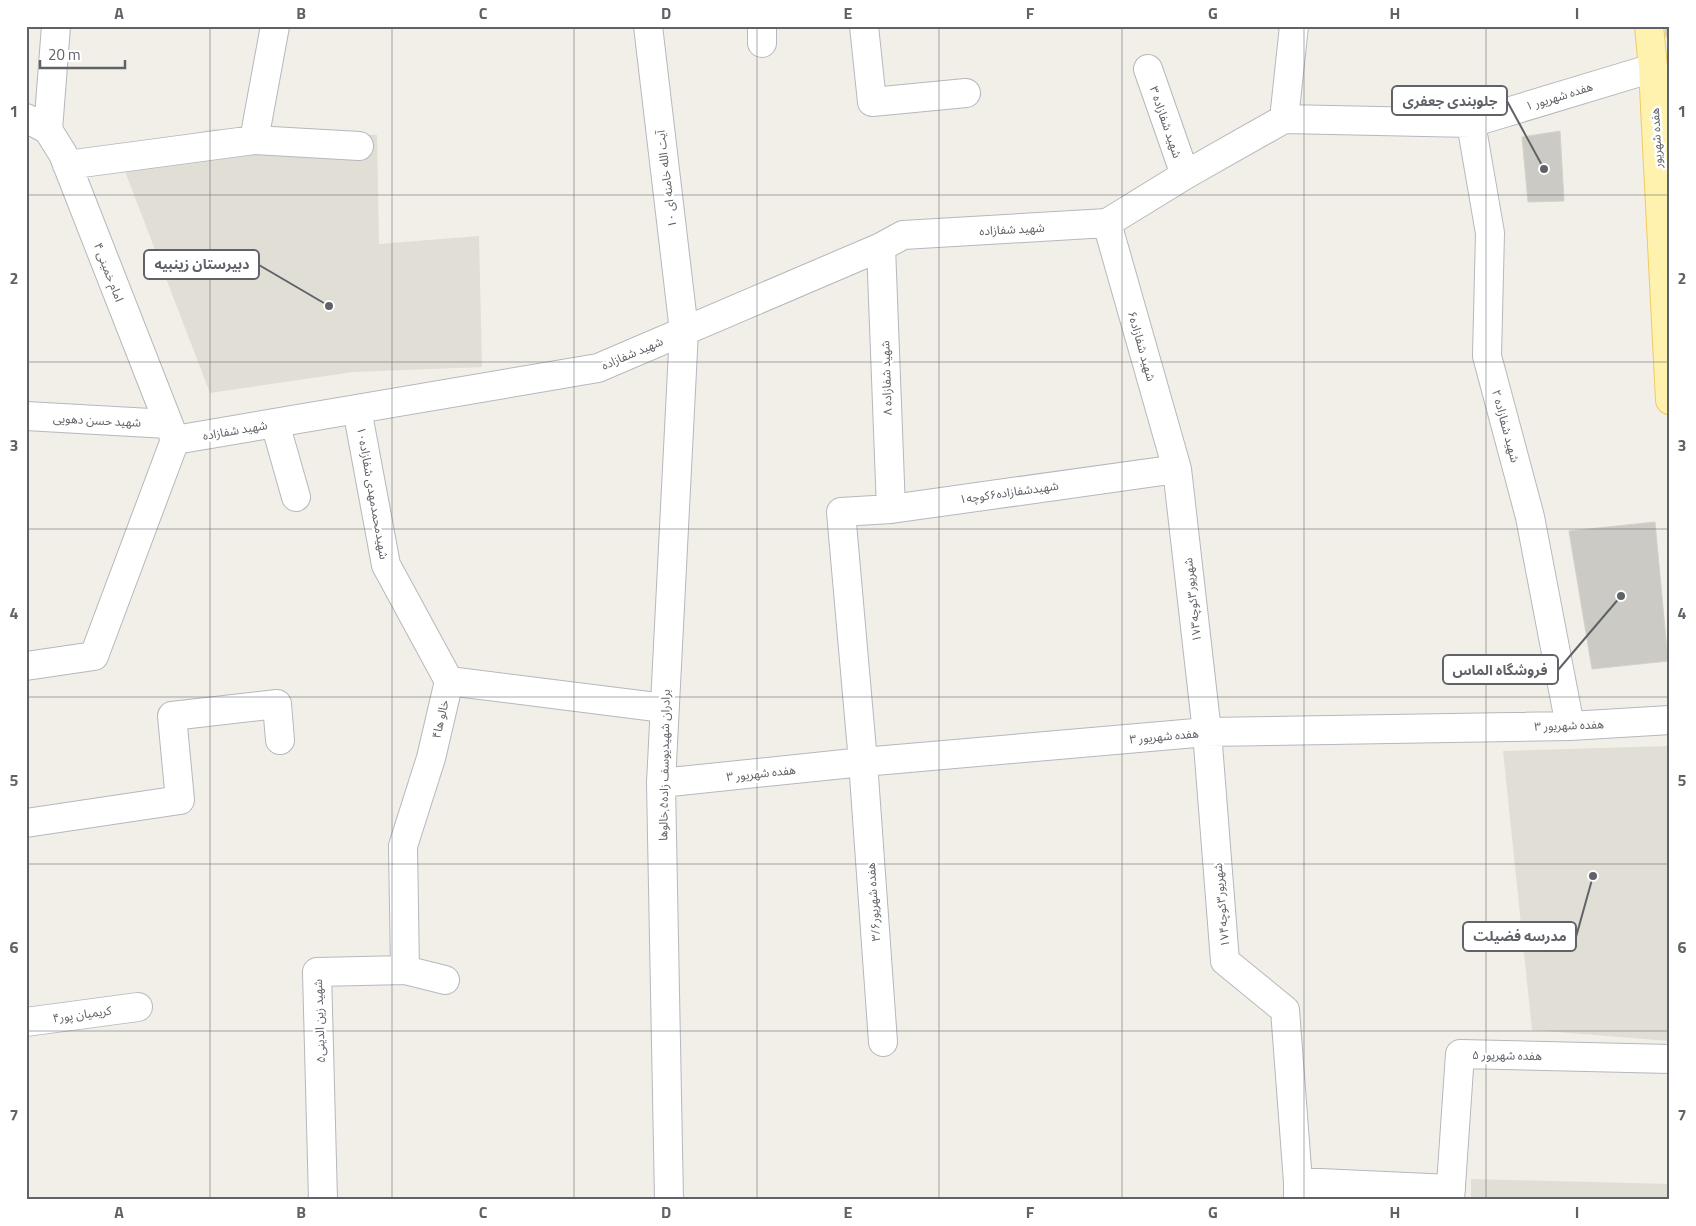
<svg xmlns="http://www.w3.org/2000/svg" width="1696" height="1226" font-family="'Titillium Web','Noto Sans Arabic',sans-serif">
<rect width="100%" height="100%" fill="#f1efe8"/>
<!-- education -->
<path fill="#e1ded6" d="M214,129l163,6 2,109 100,-8 3,131 -129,5 -143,21 -94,-245z
M1670,746l-1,295 -137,-11 -29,-279z
M1471,1179l199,5v16h-199z"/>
<!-- building -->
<path fill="#cccac5" stroke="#d6d1c6" d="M1665,26h5v11h-4z
M1560,131l4,70 -36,1 -6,-65z
M1655,522l13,139 -76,8 -23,-138z"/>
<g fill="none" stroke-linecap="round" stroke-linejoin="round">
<defs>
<path id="minor" d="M648,26l36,305 -23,452 8,417
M762,26v17
M864,26l8,76 94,-9
M1148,69l37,106
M26,118l22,12 15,24 112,286
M1284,119l187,4 182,-55
M1284,119l10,-93
M1471,123l19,110 -3,123 43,161 40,209
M48,130l8,-104
M254,140l105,6
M67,165l187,-25 21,-114
M1107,223l70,246 30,263 18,229 60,49 13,172v18
M881,247l10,262
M357,409l29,156 63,116
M26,416l142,8
M275,423l21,74
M26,666l68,-10 81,-216 423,-72 283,-121 22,-12 204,-12 78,-48 99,-56
M661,783l202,-21 344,-30 363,-6 100,-6
M26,823l154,-23 -8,-84 105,-12 3,36
M405,970l-2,-124 28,-88 18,-77 215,27
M26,1022l112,-15
M883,1042l-20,-280 -22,-250 50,-3 286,-40
M1298,1182l153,7
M323,1200l-6,-228 88,-2 40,10
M1450,1200l10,-146 210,5"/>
<path id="major" d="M1649,26l4,42 17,332"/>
</defs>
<!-- minor casing -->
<use href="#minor" stroke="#b5b8bc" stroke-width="30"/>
<!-- major casing -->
<use href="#major" stroke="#f2c960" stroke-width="30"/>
<!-- minor -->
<use href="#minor" stroke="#fff" stroke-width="28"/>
<!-- major -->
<use href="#major" stroke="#fff2af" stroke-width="28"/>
</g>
<!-- grid -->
<path fill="none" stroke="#5f6368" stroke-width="1" stroke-opacity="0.55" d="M210,26v1174M392,26v1174M574,26v1174M757,26v1174M939,26v1174M1122,26v1174M1304,26v1174M1486,26v1174M26,195h1644M26,362h1644M26,529h1644M26,697h1644M26,864h1644M26,1031h1644"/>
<g text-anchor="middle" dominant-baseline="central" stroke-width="5" stroke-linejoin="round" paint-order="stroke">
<!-- street labels -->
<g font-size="12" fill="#5f6368" stroke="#fff">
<text transform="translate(1559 96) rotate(-17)">هفده شهریور ۱</text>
<text transform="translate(1166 122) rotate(71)">شهید شفازاده ۳</text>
<text transform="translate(1656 138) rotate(-93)">هفده شهریور</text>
<text transform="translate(666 179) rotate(-97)">آیت الله خامنه ای ۱۰</text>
<text transform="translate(1012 229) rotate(-3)">شهید شفازاده</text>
<text transform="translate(109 272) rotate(69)">امام خمینی ۴</text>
<text transform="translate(1142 346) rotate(74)">شهید شفازاده۶</text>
<text transform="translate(632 353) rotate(-23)">شهید شفازاده</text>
<text transform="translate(886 378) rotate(-92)">شهید شفازاده ۸</text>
<text transform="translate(97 420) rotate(3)">شهید حسن دهویی</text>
<text transform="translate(1506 426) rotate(75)">شهید شفازاده ۲</text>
<text transform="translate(235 430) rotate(-10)">شهید شفازاده</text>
<text transform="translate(1009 492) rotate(-8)">شهیدشفازاده۶کوچه۱</text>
<text transform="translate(373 493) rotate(80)">شهیدمحمدمهدی شفازاده۱۰</text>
<text transform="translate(1192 600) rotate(-96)">۱۷شهریور۳کوچه۳</text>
<text transform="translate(440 719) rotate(-77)">خالو ها۴</text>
<text transform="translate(1569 725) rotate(-2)">هفده شهریور ۳</text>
<text transform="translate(1164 736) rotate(-5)">هفده شهریور ۳</text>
<text transform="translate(664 765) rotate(-89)">برادران شهیدیوسف زاده۵,خالوها</text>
<text transform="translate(761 773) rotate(-6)">هفده شهریور ۳</text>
<text transform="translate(873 902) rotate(-94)">هفده شهریور۳/۶</text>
<text transform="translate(1221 905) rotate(-95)">۱۷شهریور۳کوچه۴</text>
<text transform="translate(82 1014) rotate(-8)">کریمیان پور۴</text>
<text transform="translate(319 1021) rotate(-92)">شهید زین الدینی۵</text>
<text transform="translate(1507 1055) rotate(1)">هفده شهریور ۵</text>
</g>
</g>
<!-- callouts -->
<path fill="none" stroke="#5f6368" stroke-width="2" d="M1544 169L1507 101M329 306L259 265M1621 596L1558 670M1593 876L1576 937"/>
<g fill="#5f6368" stroke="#fff" stroke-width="2">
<circle cx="1544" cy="169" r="5"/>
<circle cx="329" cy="306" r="5"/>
<circle cx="1621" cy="596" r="5"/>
<circle cx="1593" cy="876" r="5"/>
</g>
<g fill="#fff" stroke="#5f6368" stroke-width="2">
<rect x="1392" y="86" width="115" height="29" rx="5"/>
<rect x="144" y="250" width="115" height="29" rx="5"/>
<rect x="1443" y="655" width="115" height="29" rx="5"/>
<rect x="1463" y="922" width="113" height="29" rx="5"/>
</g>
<g font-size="14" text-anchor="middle" font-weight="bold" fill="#5f6368">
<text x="1450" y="106">جلوبندی جعفری</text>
<text x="202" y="269">دبیرستان زینبیه</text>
<text x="1500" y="675">فروشگاه الماس</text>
<text x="1520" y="941">مدرسه فضیلت</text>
</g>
<!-- border -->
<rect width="1696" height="1226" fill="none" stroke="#ffffff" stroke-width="55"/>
<!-- scale -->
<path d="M40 60v8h85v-8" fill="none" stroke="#5f6368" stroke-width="2.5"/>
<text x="48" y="60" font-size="15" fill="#5f6368" stroke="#ffffff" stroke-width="4" paint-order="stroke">20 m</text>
<rect x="28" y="28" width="1640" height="1170" fill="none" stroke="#5f6368" stroke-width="2"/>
<g font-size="16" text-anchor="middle" font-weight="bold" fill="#5f6368">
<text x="119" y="19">A</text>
<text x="301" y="19">B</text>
<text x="483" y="19">C</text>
<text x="666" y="19">D</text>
<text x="848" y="19">E</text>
<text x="1030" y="19">F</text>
<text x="1213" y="19">G</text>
<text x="1395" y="19">H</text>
<text x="1577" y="19">I</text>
<text x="14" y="117">1</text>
<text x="1682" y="117">1</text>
<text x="14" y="284">2</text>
<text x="1682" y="284">2</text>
<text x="14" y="451">3</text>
<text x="1682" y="451">3</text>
<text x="14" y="619">4</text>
<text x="1682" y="619">4</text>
<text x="14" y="786">5</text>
<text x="1682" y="786">5</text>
<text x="14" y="953">6</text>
<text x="1682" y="953">6</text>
<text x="14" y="1121">7</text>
<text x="1682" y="1121">7</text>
<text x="119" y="1218">A</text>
<text x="301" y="1218">B</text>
<text x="483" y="1218">C</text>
<text x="666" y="1218">D</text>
<text x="848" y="1218">E</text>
<text x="1030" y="1218">F</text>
<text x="1213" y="1218">G</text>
<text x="1395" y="1218">H</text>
<text x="1577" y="1218">I</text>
</g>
</svg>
